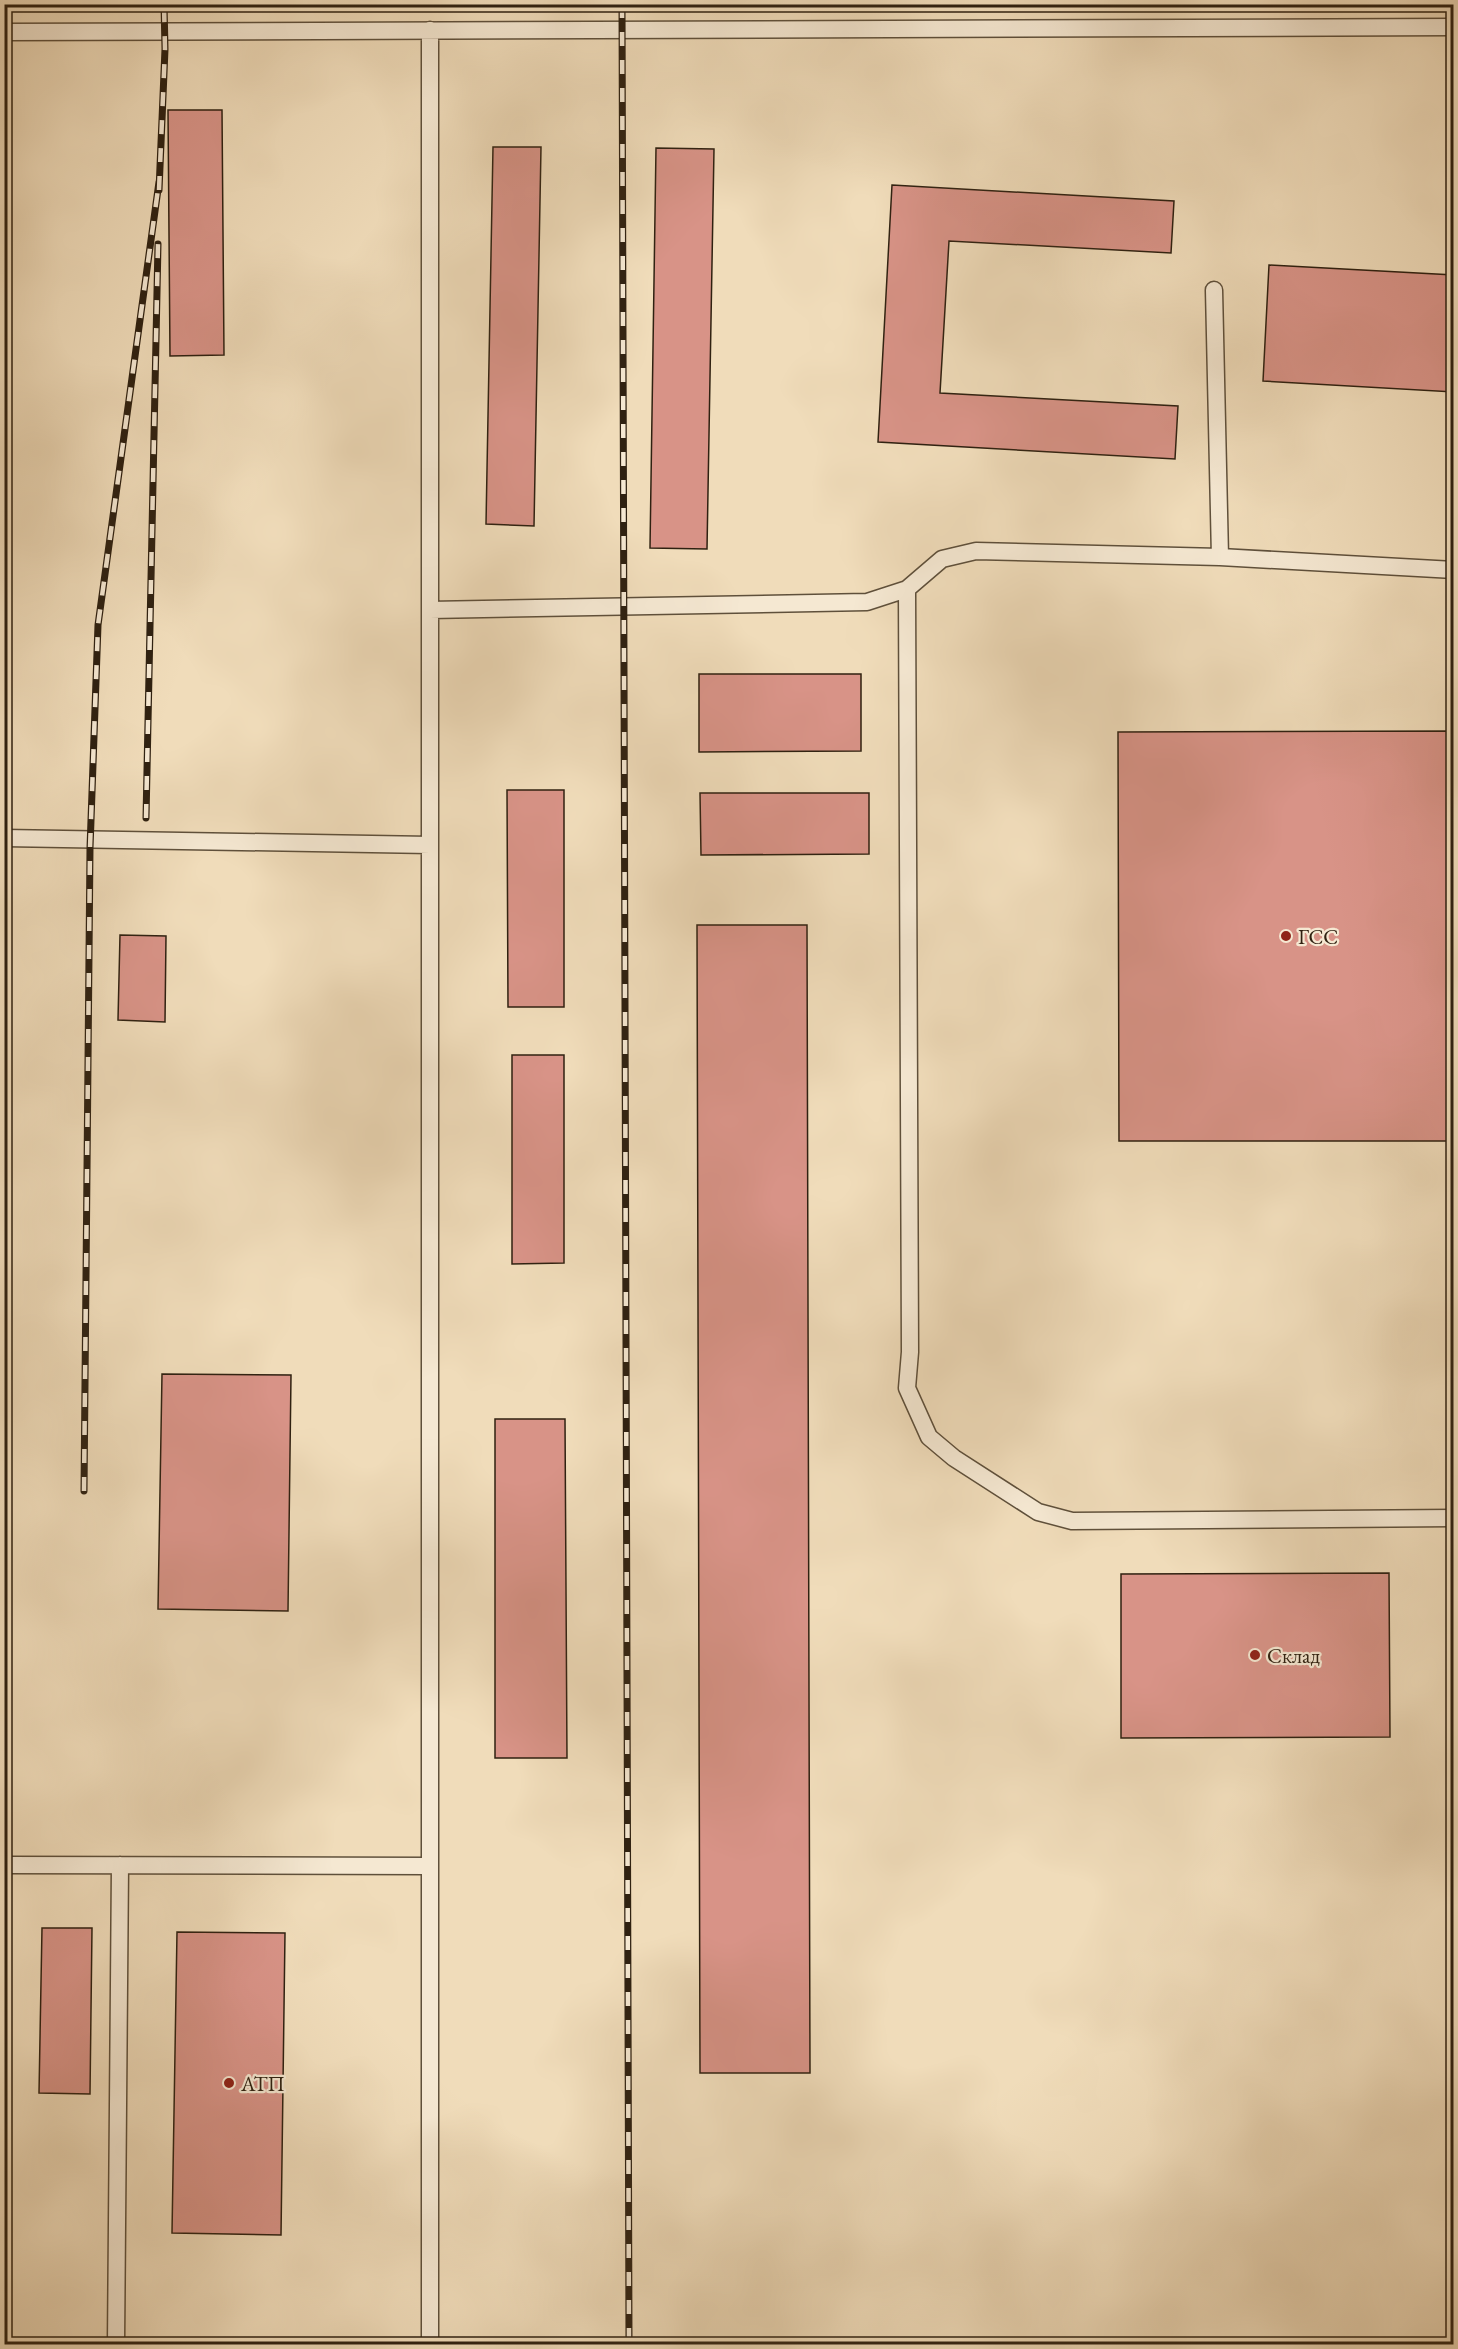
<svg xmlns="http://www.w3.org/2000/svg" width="1458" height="2349" font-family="'EB Garamond',serif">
<rect width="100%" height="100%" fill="#f0dcba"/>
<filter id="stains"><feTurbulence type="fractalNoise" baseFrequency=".00333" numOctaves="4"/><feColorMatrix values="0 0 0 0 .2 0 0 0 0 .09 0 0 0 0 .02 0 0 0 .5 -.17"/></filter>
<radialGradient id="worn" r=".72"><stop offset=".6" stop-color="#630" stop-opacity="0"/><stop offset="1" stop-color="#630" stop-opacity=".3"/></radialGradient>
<!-- building -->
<path fill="#d89387" stroke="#2f2111" stroke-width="1.5" d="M168,110h54l2,245 -54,1z
M493,147h48l-7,379 -48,-2z
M656,148l58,1 -7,400 -57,-1z
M892,185l282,16 -3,52 -222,-12 -9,152 238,13 -3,53 -297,-17z
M1269,265l185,10v117l-191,-11z
M699,674h162v77l-162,1z
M1454,731v410h-335l-1,-409z
M507,790h57v217h-56z
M700,793h169v61l-168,1z
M697,925h110l3,1148h-110z
M120,935l46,1 -1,86 -47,-2z
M512,1055h52v208l-52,1z
M162,1374l129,1 -3,236 -130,-2z
M495,1419h70l2,339h-72z
M1389,1573l1,164 -269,1v-164z
M42,1928h50l-2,166 -51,-1z
M177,1932l108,1 -4,302 -109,-2z"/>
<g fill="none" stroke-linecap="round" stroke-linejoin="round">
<defs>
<path id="lane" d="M4,32l1450,-5
M1214,290l6,267 -244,-6 -34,8 -35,30 3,763 -3,36 22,49 25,21 84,54 34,9 382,-3
M1220,557l234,13
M430,610l437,-8 40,-13
M4,838l426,7
M4,1865l426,1
M116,2344l4,-479
M430,2344v-2314"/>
</defs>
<!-- lane casing -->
<use href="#lane" stroke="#5f503b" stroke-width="19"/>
<!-- lane -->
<use href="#lane" stroke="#f5e8d2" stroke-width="16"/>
<defs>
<path id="rail" d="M622,4l7,2340
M159,190l6,-141 -1,-45
M146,818l12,-574
M84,1491l6,-643 8,-223 61,-443"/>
</defs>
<!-- rail casing -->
<use href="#rail" stroke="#2f2111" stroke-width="7"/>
<!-- rail -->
<use href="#rail" stroke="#f5e8d2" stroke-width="4.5" stroke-dasharray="14" stroke-linecap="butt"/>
</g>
<!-- markers -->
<g fill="#8f2418" stroke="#f5e8d2" stroke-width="2">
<circle cx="1286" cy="936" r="6"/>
<circle cx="1255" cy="1655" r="6"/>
<circle cx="229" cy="2083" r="6"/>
</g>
<g text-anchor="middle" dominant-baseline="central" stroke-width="4.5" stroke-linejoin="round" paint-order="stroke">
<!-- poi labels -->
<g font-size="21" fill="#2f2111" stroke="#f5e8d2" text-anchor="start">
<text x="1298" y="936">ГСС</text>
<text x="1267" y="1655">Склад</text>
<text x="241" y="2083">АТП</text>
</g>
</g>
<!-- margin -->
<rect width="1458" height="2349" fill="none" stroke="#f0dcba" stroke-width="24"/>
<rect x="6" y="6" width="1446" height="2337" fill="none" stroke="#2f2111" stroke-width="3"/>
<rect x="12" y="12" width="1434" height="2325" fill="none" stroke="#2f2111" stroke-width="1.5"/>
<rect width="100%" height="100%" filter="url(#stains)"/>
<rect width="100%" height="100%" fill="url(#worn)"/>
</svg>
